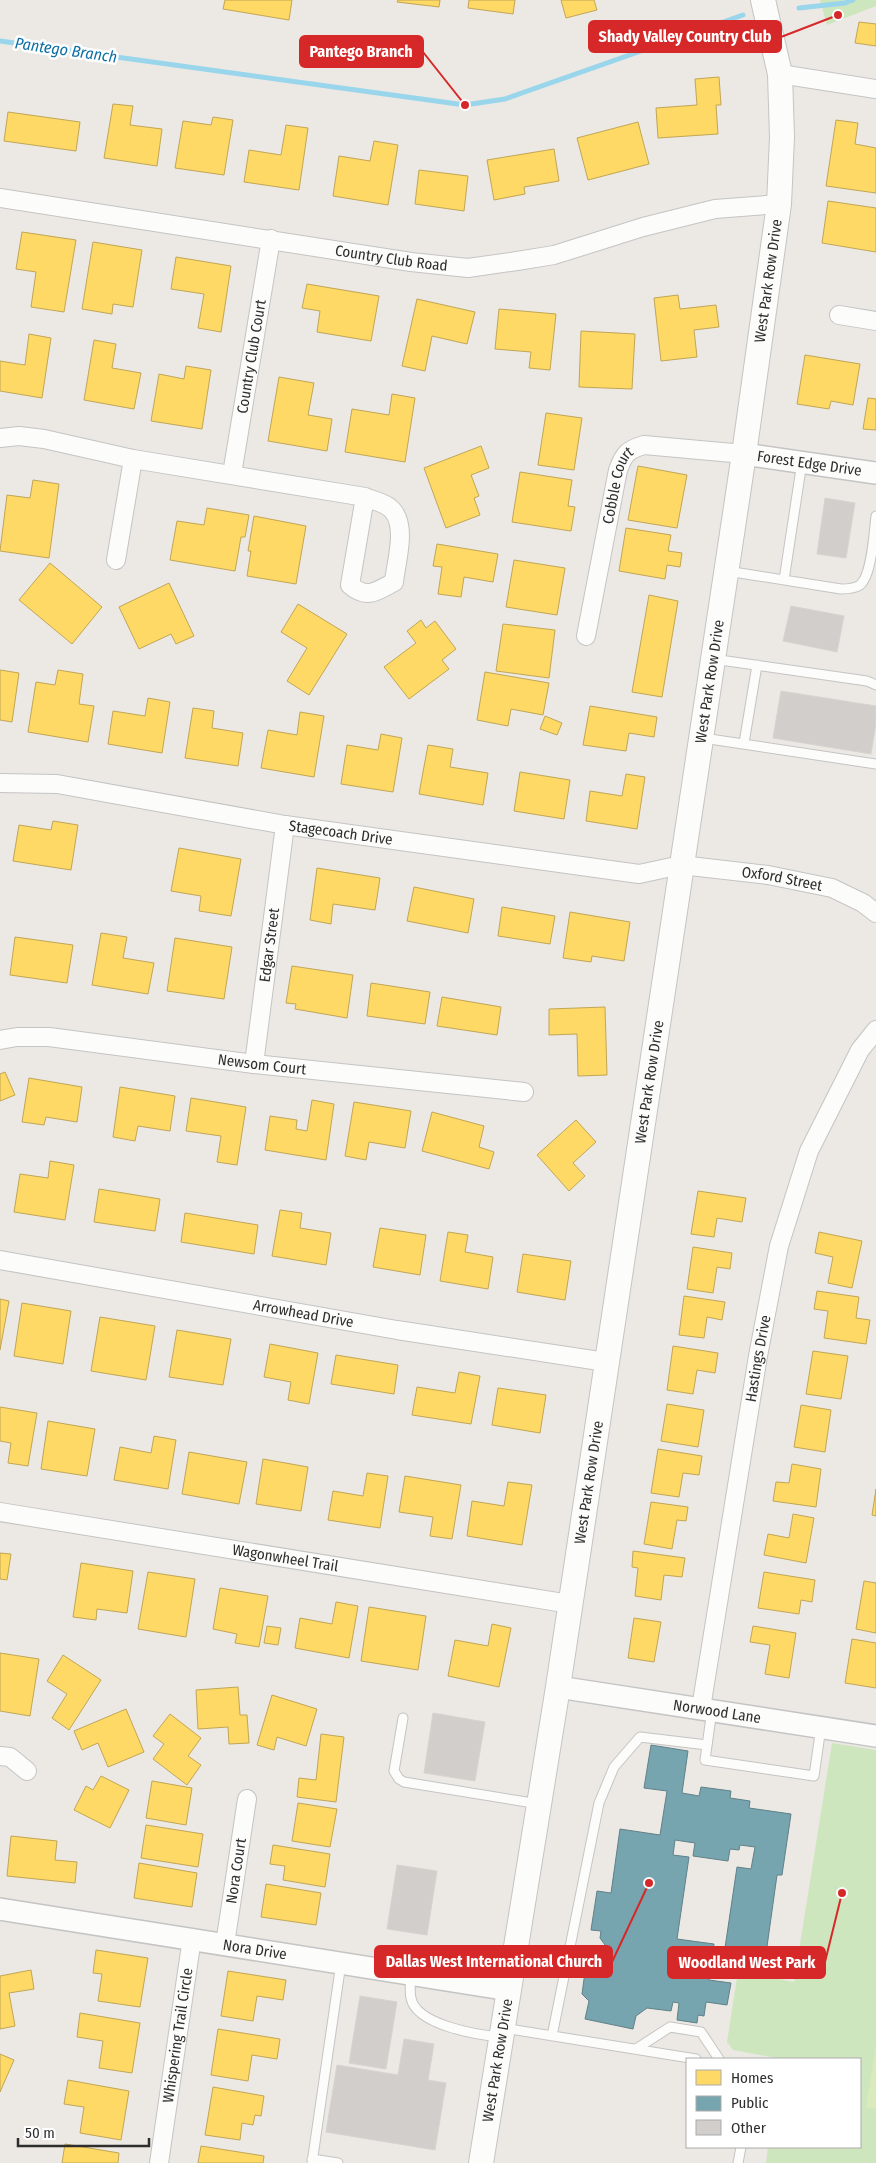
<svg xmlns="http://www.w3.org/2000/svg" width="876" height="2163" font-family="'Fira Sans Condensed',sans-serif">
<rect width="100%" height="100%" fill="#ece8e4"/>
<!-- green -->
<path fill="#cee6be" d="M820,0h56v6l-49,19z
M832,1743l44,7v413h-110l2,-16h92v-88h-78l-49,-9 -6,-8 11,-71 56,11z"/>
<!-- pitch -->
<path fill="#d9eabb" d="M876,2045v64l-10,-2z"/>
<!-- homes -->
<path fill="#ffd966" stroke="#c0a655" d="M225,0h67l-3,20 -66,-11z
M398,0h42l-1,7 -42,-5z
M469,0h46l-2,14 -45,-6z
M561,0h33l3,10 -31,8z
M859,22l17,2v22l-21,-3z
M719,77l2,28h-5l2,29 -60,4 -2,-30 41,-3 -2,-26z
M113,104l20,2 -3,19 32,4 -5,37 -53,-8z
M8,112l72,10 -4,29 -72,-10z
M213,117l20,3 -9,55 -49,-7 8,-47 28,4z
M836,120l22,3 -3,21 21,4v45l-50,-7z
M638,122l11,42 -61,16 -11,-42z
M286,125l22,3 -9,62 -55,-8 5,-32 32,5z
M374,141l24,4 -10,60 -55,-9 6,-40 31,5z
M554,149l5,32 -35,6 1,7 -31,6 -7,-40z
M419,170l49,6 -4,35 -49,-7z
M828,201l48,7v44l-54,-9z
M22,232l54,8 -12,72 -33,-5 5,-35 -20,-3z
M93,242l49,8 -9,57 -20,-3 -1,10 -30,-5z
M176,257l55,9 -10,66 -23,-4 6,-34 -33,-5z
M307,284l72,12 -8,45 -54,-9 3,-21 -18,-3z
M678,295l2,14 36,-4 3,22 -25,3 3,27 -36,4 -7,-63z
M417,299l58,13 -8,32 -35,-8 -7,35 -23,-5z
M499,309l57,5 -6,56 -21,-2 2,-16 -36,-3z
M581,331l54,3 -3,55 -53,-2z
M29,334l22,4 -9,60 -42,-7v-30l25,4z
M94,340l22,4 -4,24 29,5 -7,36 -50,-9z
M805,355l55,9 -7,41 -22,-4 -2,8 -32,-5z
M186,366l25,4 -9,59 -51,-8 8,-47 25,5z
M279,377l35,6 -6,32 24,4 -5,32 -59,-10z
M392,394l23,4 -10,64 -60,-10 7,-43 37,6z
M868,398l8,1v31l-13,-1z
M546,413l36,5 -8,52 -36,-5z
M481,446l8,22 -18,7 8,21 -5,2 6,17 -34,13 -22,-60z
M638,466l49,9 -10,53 -49,-8z
M520,472l52,8 -4,26 7,1 -4,24 -59,-9z
M33,480l26,4 -10,74 -49,-7 7,-56 23,3z
M207,508l42,7 -4,22h-4l-6,34 -65,-11 7,-39 27,4z
M254,516l52,10 -10,58 -49,-8 4,-25h-3z
M626,528l45,7 -3,16 14,2 -2,14 -13,-2 -2,14 -46,-8z
M437,544l61,10 -5,28 -29,-5 -3,20 -23,-3 4,-27 -9,-1z
M514,560l51,8 -8,47 -51,-8z
M50,563l52,44 -30,37 -53,-44z
M169,583l25,53 -18,8 -5,-10 -32,15 -20,-42z
M649,595l29,6 -16,96 -30,-5z
M298,604l49,30 -38,61 -22,-14 20,-33 -26,-16z
M421,620l5,8 9,-7 21,28 -14,11 7,9 -40,30 -25,-32 32,-24 -9,-12z
M503,624l52,6 -6,48 -53,-7z
M0,670l19,3 -7,49 -12,-2z
M58,670l25,4 -4,30 15,2 -6,36 -60,-10 8,-50 19,3z
M485,672l64,11 -6,32 -32,-6 -3,17 -31,-6z
M148,698l22,4 -8,51 -54,-9 5,-33 32,5z
M590,706l67,11 -3,20 -25,-4 -3,18 -43,-6z
M193,708l21,3 -2,17 31,5 -5,33 -53,-8z
M300,712l24,4 -10,61 -53,-9 7,-38 29,5z
M545,716l17,7 -5,12 -17,-6z
M381,734l21,4 -9,54 -52,-8 6,-39 31,5z
M428,745l25,4 -3,18 38,6 -5,32 -64,-11z
M520,772l50,8 -6,39 -50,-8z
M626,774l19,3 -8,52 -51,-8 4,-30 32,5z
M53,821l25,4 -7,45 -58,-9 6,-36 32,5z
M179,848l62,11 -10,57 -32,-5 2,-15 -30,-5z
M317,868l63,10 -5,32 -42,-6 -2,20 -21,-4z
M414,887l60,12 -6,34 -61,-12z
M502,907l53,9 -5,28 -52,-8z
M570,912l60,10 -6,39 -32,-5 -1,6 -28,-4z
M101,933l26,4 -4,21 31,5 -6,31 -56,-9z
M15,937l58,8 -6,38 -57,-8z
M175,938l57,9 -8,52 -57,-8z
M292,966l61,9 -6,43 -52,-9 1,-5 -10,-1z
M371,983l59,9 -5,32 -58,-8z
M442,997l59,10 -4,28 -60,-9z
M605,1007l2,68 -29,1 -1,-42 -28,1v-26z
M5,1072l10,23 -15,6v-27z
M29,1078l53,9 -5,35 -31,-5 -2,8 -22,-3z
M120,1087l55,9 -5,35 -32,-5 -3,15 -22,-4z
M191,1098l55,9 -9,58 -20,-3 4,-26 -35,-5z
M312,1100l22,4 -8,56 -61,-10 5,-34 27,4 -1,9 11,2z
M354,1102l57,9 -6,37 -36,-6 -3,18 -21,-4z
M432,1112l52,14 -5,21 15,5 -5,17 -67,-18z
M576,1120l20,22 -23,21 12,13 -16,15 -32,-36z
M50,1161l24,4 -9,55 -51,-8 6,-38 28,4z
M99,1189l61,10 -5,32 -61,-9z
M698,1191l48,7 -4,24 -25,-4 -3,19 -23,-3z
M280,1210l22,3 -2,15 31,5 -5,32 -54,-9z
M185,1213l73,12 -4,29 -73,-12z
M380,1228l46,7 -6,40 -47,-8z
M448,1232l20,3 -3,17 28,5 -5,32 -48,-8z
M819,1232l43,9 -10,47 -24,-5 5,-26 -18,-4z
M693,1247l39,6 -2,16 -13,-2 -4,26 -26,-4z
M523,1254l48,7 -6,39 -48,-8z
M817,1291l42,6 -3,21 14,2 -4,24 -42,-6 4,-27 -14,-2z
M684,1296l41,6 -3,18 -15,-3 -3,21 -25,-3z
M0,1299l9,2 -9,49z
M22,1303l49,8 -8,53 -49,-8z
M100,1317l55,9 -9,54 -55,-9z
M177,1330l54,9 -8,46 -54,-8z
M270,1344l48,9 -9,51 -21,-4 3,-18 -27,-5z
M673,1346l45,7 -3,20 -18,-3 -4,24 -26,-4z
M813,1351l35,5 -7,43 -35,-5z
M336,1355l62,10 -4,29 -63,-10z
M459,1372l21,4 -9,48 -59,-9 5,-28 38,6z
M498,1388l48,7 -6,38 -48,-8z
M667,1404l37,6 -6,37 -37,-6z
M801,1405l30,5 -6,42 -31,-5z
M0,1407l37,6 -9,53 -20,-3 3,-20 -11,-2z
M48,1421l47,8 -8,47 -46,-7z
M154,1436l22,4 -8,49 -54,-9 6,-33 31,6z
M658,1449l44,7 -3,19 -16,-2 -4,24 -28,-4z
M189,1452l58,10 -8,42 -57,-10z
M263,1459l45,8 -7,44 -45,-7z
M792,1464l29,5 -5,38 -43,-6 3,-19 13,1z
M367,1473l21,3 -8,52 -52,-8 5,-29 30,5z
M405,1476l56,9 -9,54 -22,-3 3,-19 -34,-5z
M508,1482l24,3 -10,60 -55,-9 5,-35 32,5z
M876,1489v27l-4,-1z
M651,1502l37,5 -2,14 -9,-1 -5,29 -28,-5z
M793,1514l21,4 -8,45 -42,-8 4,-21 21,4z
M633,1551l52,7 -3,19 -18,-2 -3,25 -26,-4 3,-28 -6,-1z
M0,1553l11,1 -4,26 -7,-1z
M81,1563l52,8 -6,42 -30,-4 -1,11 -23,-3z
M148,1572l47,7 -9,58 -48,-8z
M764,1572l51,8 -3,22 -11,-2 -2,14 -41,-6z
M864,1581l12,2v50l-20,-4z
M220,1588l48,8 -9,51 -24,-4 2,-9 -24,-5z
M336,1602l22,4 -9,52 -54,-10 5,-30 32,6z
M369,1607l57,9 -8,54 -57,-9z
M634,1618l27,4 -7,40 -26,-4z
M492,1624l19,4 -12,59 -51,-11 7,-36 33,6z
M267,1626l14,2 -3,17 -14,-2z
M753,1626l43,7 -7,45 -24,-4 5,-29 -20,-3z
M852,1639l24,4v45l-31,-5z
M0,1653l39,6 -9,57 -30,-5z
M63,1655l38,25 -32,50 -17,-12 15,-24 -20,-13z
M238,1687l2,28h7l2,28 -20,1 -1,-17 -30,2 -2,-39z
M272,1695l45,14 -11,37 -29,-9 -3,13 -17,-5z
M126,1709l18,43 -36,15 -10,-24 -16,7 -8,-19z
M170,1714l31,24 -13,18 13,9 -14,20 -34,-26 11,-15 -11,-8z
M321,1734l23,3 -8,65 -39,-5 2,-19 17,2z
M101,1776l28,14 -19,38 -36,-18 12,-24 7,4z
M152,1781l40,7 -6,37 -40,-7z
M298,1803l39,6 -7,38 -38,-6z
M146,1825l57,9 -5,33 -57,-9z
M11,1836l46,5 -2,19 22,2 -2,21 -68,-7z
M273,1845l57,9 -5,33 -42,-7 2,-14 -15,-2z
M139,1863l58,10 -5,34 -58,-9z
M266,1884l55,9 -5,32 -55,-8z
M96,1950l52,8 -8,49 -42,-6 4,-27 -9,-1z
M31,1970l3,19 -25,4 6,33 -15,3v-53z
M228,1971l58,9 -3,20 -26,-4 -4,25 -32,-5z
M80,2013l60,10 -8,50 -33,-5 4,-27 -26,-4z
M218,2029l62,10 -3,20 -25,-4 -4,26 -37,-6z
M0,2054l14,6 -14,32z
M68,2080l61,11 -8,49 -41,-7 4,-26 -20,-3z
M213,2087l51,9 -3,20 -6,-1 -2,10 -11,-2 -2,17 -35,-5z
M65,2144l54,9 -1,10h-56z
M201,2146l63,10 -1,7h-65z"/>
<!-- public -->
<path fill="#76a5af" stroke="#608188" d="M651,1745l37,6 -6,42 17,3 2,-9 30,4 -1,7 20,3 -1,7 42,6 -9,61h-5l-14,100 -41,-7 15,-101 14,2 4,-22 -15,-2 -1,5 -9,-1 -2,12 -35,-5 2,-13 -20,-3 -2,15 16,2 -12,82 37,5 -5,36 22,3 -4,22 -21,-3 -2,14 -6,-1 -1,8 -20,-3 2,-17 -6,-1 -2,9 -24,-3 -11,8 -3,13 -48,-10 4,-18 -7,-7 5,-37 18,-12 -5,-7 1,-7 -10,-1 6,-39 14,2 9,-64 40,6 7,-44 -23,-3z"/>
<g fill="none" stroke-linecap="round" stroke-linejoin="round">
<!-- stream -->
<path stroke="#99d6ec" stroke-width="5" d="M799,8l46,-5 8,-3
M0,41l465,64 40,-6 238,-84"/>
</g>
<!-- building -->
<path fill="#d1cecb" stroke="#d7d4d0" d="M825,498l30,5 -9,55 -29,-4z
M791,606l53,10 -7,36 -54,-11z
M781,691l95,15v17l-5,31 -98,-16z
M433,1713l52,9 -10,59 -51,-8z
M397,1865l40,6 -10,64 -40,-6z
M360,1996l37,6 -11,67 -37,-6z
M404,2039l30,5 -6,36 18,3 -11,67 -109,-18 11,-67 61,10z"/>
<g fill="none" stroke-linecap="round" stroke-linejoin="round">
<defs>
<path id="service" d="M727,571l114,18c6,0 13,0 19,-4 12,-10 14,-53 16,-69
M784,580l18,-118
M713,659l154,22 9,4
M703,738l173,26
M744,743l13,-78
M712,1710l-7,50 109,16 7,-49
M403,1718l-9,53 5,8 5,3 135,22
M411,1974c0,7 -2,16 0,24 5,27 66,37 90,39
M503,2028l193,31
M552,2036l47,-233 15,-36 26,-30 67,8
M636,2049l34,-22 31,5 18,27
M312,2159l26,4
M312,2163l29,-200
M738,2163l3,-16"/>
<g id="minor">
<path d="M780,74l96,15"/>
<path id="s1" d="M0,198l411,64 57,6 49,-7 37,-6 89,-28 72,-18 64,-5"/>
<path d="M839,315l37,6"/>
<path d="M0,438l19,-2 25,3 89,20 232,38c9,4 22,6 28,14 14,17 3,51 1,71 -17,9 -27,18 -44,3l15,-88"/>
<path id="s2" d="M232,474l39,-235"/>
<path d="M116,560l17,-101"/>
<path id="s3" d="M586,636l32,-166c6,-16 9,-20 26,-25l100,9"/>
<path id="s4" d="M0,783l57,1 228,41 354,49 42,-9 87,10 64,13 31,15 13,10"/>
<path id="s5" d="M0,1040l17,-3h32l205,27 270,28"/>
<path id="s6" d="M254,1064l31,-239"/>
<path id="s7" d="M0,1260l397,70 209,32"/>
<path id="s8" d="M0,1512l570,92"/>
<path id="s9" d="M701,1708l57,-352 21,-110 30,-95 51,-101 16,-20"/>
<path d="M0,1756l10,1 17,14"/>
<path id="s10" d="M225,1944l22,-145"/>
<path id="s11" d="M159,2163l33,-225"/>
</g>
<g id="tertiary">
<path id="s12" d="M744,454l132,19"/>
<path id="s13" d="M558,1687l318,49"/>
<path id="s14" d="M0,1909l509,81"/>
</g>
<g id="secondary">
<path id="s15" d="M481,2163l77,-476 186,-1233 35,-250 3,-67 -2,-63 -17,-74"/>
</g>
</defs>
<!-- service casing -->
<use href="#service" stroke="#c5c4c5" stroke-width="11"/>
<!-- minor casing -->
<use href="#minor" stroke="#c5c4c5" stroke-width="20"/>
<!-- tertiary casing -->
<use href="#tertiary" stroke="#c5c4c5" stroke-width="24"/>
<!-- secondary casing -->
<use href="#secondary" stroke="#c5c4c5" stroke-width="26"/>
<!-- service -->
<use href="#service" stroke="#fcfcfb" stroke-width="9"/>
<!-- minor -->
<use href="#minor" stroke="#fcfcfb" stroke-width="18"/>
<!-- tertiary -->
<use href="#tertiary" stroke="#fcfcfb" stroke-width="21"/>
<!-- secondary -->
<use href="#secondary" stroke="#fcfcfb" stroke-width="24"/>
</g>
<g text-anchor="middle" dominant-baseline="central" stroke-width="5" stroke-linejoin="round" paint-order="stroke">
<!-- street labels -->
<g font-size="15" fill="#2e2e2e" stroke="#fff">
<text stroke="none"><textPath href="#s1" startOffset="396">Country Club Road</textPath></text>
<text stroke="none"><textPath href="#s15" startOffset="1904">West Park Row Drive</textPath></text>
<text stroke="none"><textPath href="#s2" startOffset="119">Country Club Court</textPath></text>
<text stroke="none"><textPath href="#s12" startOffset="66">Forest Edge Drive</textPath></text>
<text stroke="none"><textPath href="#s3" startOffset="154">Cobble Court</textPath></text>
<text stroke="none"><textPath href="#s15" startOffset="1499">West Park Row Drive</textPath></text>
<text stroke="none"><textPath href="#s4" startOffset="345">Stagecoach Drive</textPath></text>
<text stroke="none"><textPath href="#s4" startOffset="791">Oxford Street</textPath></text>
<text stroke="none"><textPath href="#s6" startOffset="120">Edgar Street</textPath></text>
<text stroke="none"><textPath href="#s5" startOffset="264">Newsom Court</textPath></text>
<text stroke="none"><textPath href="#s15" startOffset="1094">West Park Row Drive</textPath></text>
<text stroke="none"><textPath href="#s7" startOffset="308">Arrowhead Drive</textPath></text>
<text stroke="none"><textPath href="#s9" startOffset="354">Hastings Drive</textPath></text>
<text stroke="none"><textPath href="#s15" startOffset="689">West Park Row Drive</textPath></text>
<text stroke="none"><textPath href="#s8" startOffset="289">Wagonwheel Trail</textPath></text>
<text stroke="none"><textPath href="#s13" startOffset="161">Norwood Lane</textPath></text>
<text stroke="none"><textPath href="#s10" startOffset="74">Nora Court</textPath></text>
<text stroke="none"><textPath href="#s14" startOffset="258">Nora Drive</textPath></text>
<text stroke="none"><textPath href="#s11" startOffset="129">Whispering Trail Circle</textPath></text>
<text stroke="none"><textPath href="#s15" startOffset="104">West Park Row Drive</textPath></text>
</g>
<!-- water labels -->
<g font-size="16" font-style="italic" fill="#0d6fa3" stroke="#fff">
<text transform="translate(66 50) rotate(8)">Pantego Branch</text>
</g>
</g>
<!-- callouts -->
<path fill="none" stroke="#d62828" stroke-width="2" d="M838 15L781 37M465 105L423 52M649 1883L612 1962M842 1893L825 1962"/>
<g fill="#d62828" stroke="#fff" stroke-width="2">
<circle cx="838" cy="15" r="5"/>
<circle cx="465" cy="105" r="5"/>
<circle cx="649" cy="1883" r="5"/>
<circle cx="842" cy="1893" r="5"/>
</g>
<g fill="#d62828" stroke="#d62828" stroke-width="2">
<rect x="589" y="21" width="192" height="31" rx="5"/>
<rect x="300" y="36" width="123" height="31" rx="5"/>
<rect x="375" y="1946" width="237" height="31" rx="5"/>
<rect x="668" y="1947" width="157" height="31" rx="5"/>
</g>
<g font-size="16" text-anchor="middle" font-weight="bold" fill="#fff">
<text x="685" y="42">Shady Valley Country Club</text>
<text x="361" y="57">Pantego Branch</text>
<text x="494" y="1967">Dallas West International Church</text>
<text x="747" y="1968">Woodland West Park</text>
</g>
<!-- legend -->
<rect x="686" y="2058" width="175" height="90" fill="#ffffff" stroke="#ababab"/>
<rect x="696" y="2070" width="25" height="15" fill="#ffd966" stroke="#ababab"/>
<text x="731" y="2083" font-size="15" fill="#2e2e2e">Homes</text>
<rect x="696" y="2096" width="25" height="15" fill="#76a5af" stroke="#ababab"/>
<text x="731" y="2108" font-size="15" fill="#2e2e2e">Public</text>
<rect x="696" y="2120" width="25" height="15" fill="#d1cecb" stroke="#ababab"/>
<text x="731" y="2133" font-size="15" fill="#2e2e2e">Other</text>
<!-- scale -->
<path d="M18 2138v8h131v-8" fill="none" stroke="#2e2e2e" stroke-width="2.5"/>
<text x="25" y="2138" font-size="15" fill="#2e2e2e" stroke="#ffffff" stroke-width="4" paint-order="stroke">50 m</text>
</svg>
